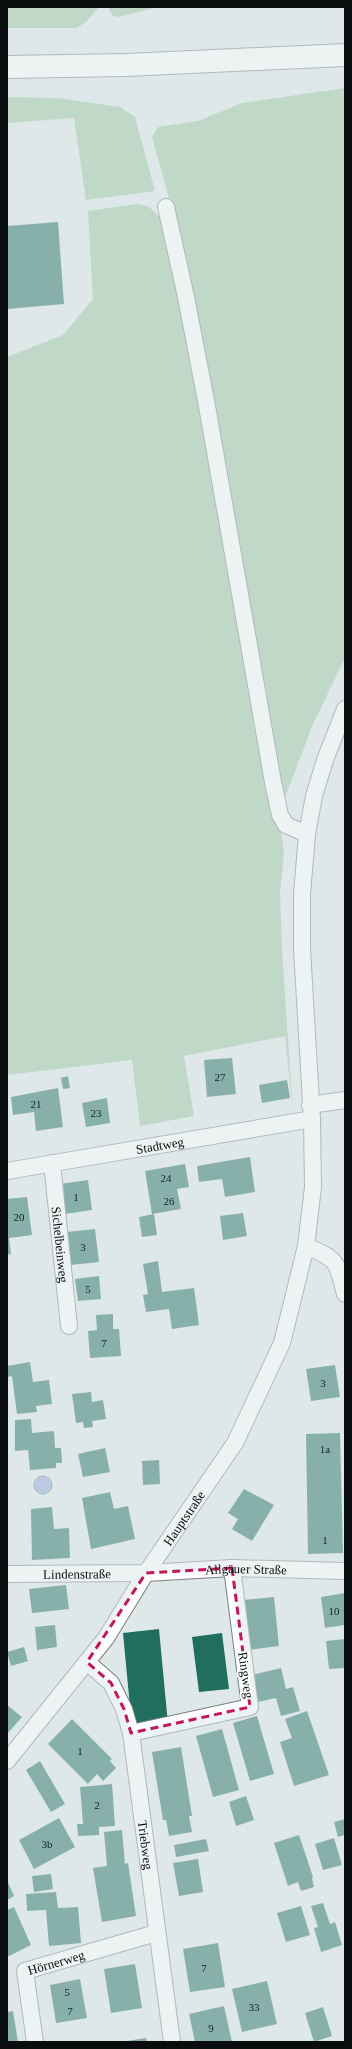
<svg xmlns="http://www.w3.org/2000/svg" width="352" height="2049" font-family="'Times New Roman',serif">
<rect width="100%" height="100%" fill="#dfe8e9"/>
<!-- green -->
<path fill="#9bc5a0" d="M7,7h90l1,1 -10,12 -11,8h-70z
M108,7h51l-41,10 -5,-1z
M345,88v570l-32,66 -29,76 -112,-591 -20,-72 6,-10 40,-6 44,-18z
M7,97l50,1 63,9 15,10 20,74 -69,9 -12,-82 -67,5z
M137,204l11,2 15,14 23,98 89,500 7,18 2,18 -4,38 2,58 11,163 -8,-77 -101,20 10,60 -54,10 -8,-66 -125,15v-718l56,-22 30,-36 -5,-88z"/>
<!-- water -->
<path fill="#8ca7d8" stroke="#65799b" d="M34 1485a9 9 0 1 1 18 0a9 9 0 1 1-18 0Z"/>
<!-- building -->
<path fill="#216e5e" d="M58,222l6,82 -57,5v-83z
M232,1058l4,36 -29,3 -3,-37z
M68,1076l2,12 -7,1 -2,-11z
M287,1080l3,18 -28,5 -3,-18z
M58,1088l5,39 -27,4 -2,-19 -21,3 -2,-18z
M107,1098l3,25 -24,4 -4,-24z
M250,1157l5,35 -30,5 -3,-18 -23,3 -2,-16z
M185,1164l4,23 -12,2 4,20 -29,5 -7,-43z
M88,1180l4,30 -27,4 -5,-30z
M27,1197l5,38 -23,3 2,16 -4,1v-56z
M243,1213l4,23 -24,4 -3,-24z
M154,1214l3,21 -15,2 -3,-20z
M95,1229l4,33 -28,3 -4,-33z
M158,1261l4,31 32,-4 5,37 -27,4 -3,-20 -23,3 -3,-17 5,-1 -5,-30z
M99,1276l2,23 -23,2 -3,-22z
M113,1314v15h6l2,27 -31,2 -2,-27 9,-1 -1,-15z
M30,1362l3,20 16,-2 3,24 -16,2 1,6 -20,2 -5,-38 -5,1v-11z
M335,1365l5,32 -29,4 -5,-32z
M91,1392l1,10 11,-2 3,19 -14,2 1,6 -9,1 -1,-6 -7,1 -4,-29z
M31,1419l1,14 22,-2 1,17h6l1,15h-6v5l-26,2 -2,-20 -13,1v-31z
M340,1433l3,120 -35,1 -2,-120z
M105,1448l5,24 -27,5 -5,-23z
M159,1460l1,24 -17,1 -1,-24z
M244,1489l30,16 -22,36 -20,-12 6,-10 -10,-6z
M110,1492l4,17 14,-3 7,33 -44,10 -9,-51z
M52,1507l2,22 15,-1 1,30 -38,2 -1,-51z
M66,1585l3,24 -37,4 -3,-24z
M345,1593v32l-20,3 -4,-31z
M274,1597l5,49 -30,4 -6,-50z
M55,1625l2,22 -20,3 -2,-23z
M159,1629l9,95 -36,4 -9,-95z
M222,1633l7,56 -30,3 -7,-55z
M345,1639v29l-16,1 -3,-28z
M24,1647l4,14 -17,5 -4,-14z
M281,1668l5,21 7,-2 7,24 -19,5 -5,-18 -18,4 -6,-27z
M7,1705l15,12 -15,17z
M307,1711l22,64 -35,11 -14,-44 12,-4 -7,-19z
M257,1716l17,58 -24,7 -17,-58z
M72,1719l40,40 -2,2 6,7 -13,13 -6,-7 -9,10 -40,-40z
M222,1729l17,61 -26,7 -17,-61z
M181,1747l11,69h-3l3,16 -23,4 -3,-16h-3l-11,-68z
M40,1761l25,43 -14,8 -25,-42z
M112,1784l3,42 -16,1v8l-21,1 -1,-12h6l-3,-37z
M246,1796l8,24 -18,6 -7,-24z
M59,1818l16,29 -41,22 -15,-29z
M345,1819v16l-7,2 -4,-15z
M122,1830l3,34 3,-1 8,53 -34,6 -9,-54 14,-2 -3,-34z
M299,1835l14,42 -1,1 2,9 -13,4 -3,-9 -10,4 -14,-43z
M334,1838l8,27 -19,5 -8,-26z
M206,1839l3,12 -33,6 -2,-12z
M198,1859l5,33 -24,4 -6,-33z
M51,1874l2,15 -19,3 -2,-16z
M7,1880l7,16 -7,4z
M56,1892l2,16 20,-1 3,36 -32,3 -3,-36 -19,1 -1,-17z
M323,1903l7,21 5,-2 7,23 -21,7 -7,-24 4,-1 -7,-21z
M301,1906l9,29 -24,7 -9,-29z
M14,1907l17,38 -24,12v-47z
M218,1943l7,44 -35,5 -7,-43z
M135,1964l7,44 -31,5 -7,-44z
M80,1979l7,39 -31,5 -6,-38z
M267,1981l10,43 -35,8 -10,-43z
M224,2006l8,36h-37l-6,-28z
M323,2007l9,29 -18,6 -9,-29z
M13,2011l5,31h-11v-30z
M146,2038l1,4h-20v-1z"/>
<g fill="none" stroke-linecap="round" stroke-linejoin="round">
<defs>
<g id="minor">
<path d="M166,207l20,90 21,109 66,376 7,33 6,10 21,9"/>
<path d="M310,1105l35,-5"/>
<path id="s1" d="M52,1163l17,163"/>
<path id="s2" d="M7,1171l305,-52"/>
<path d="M306,1246c32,13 31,16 39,48"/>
<path id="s3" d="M7,1574l139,-1 86,-5 113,3"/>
<path id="s4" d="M87,1662l24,21 13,26 7,24 41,309"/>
<path d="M131,1733l119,-26 -18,-139"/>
<path id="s5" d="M7,1761l99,-123 40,-65 89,-130 47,-100 24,-97 7,-59 -1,-68 -10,-170v-55l5,-60 7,-38 11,-36 20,-51"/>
<path id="s6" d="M35,2042l-10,-71 131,-38"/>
</g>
<path id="secondary" d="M7,67l119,-2 219,-10"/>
</defs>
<!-- minor casing -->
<use href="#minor" stroke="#788081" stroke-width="18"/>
<!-- secondary casing -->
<use href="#secondary" stroke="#788081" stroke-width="24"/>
<!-- minor -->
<use href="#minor" stroke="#fff" stroke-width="16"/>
<!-- secondary -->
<use href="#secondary" stroke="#fff" stroke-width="22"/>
</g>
<!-- marked area -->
<path d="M0 0H352V2049H0ZM232,1568l18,139 -119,26 -7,-24 -13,-26 -24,-21 59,-89z" fill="#dfe8e9" fill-opacity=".55" fill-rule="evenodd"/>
<path fill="none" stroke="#c2185b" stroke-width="3" stroke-dasharray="8 5" stroke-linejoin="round" d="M232,1568l18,139 -119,26 -7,-24 -13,-26 -24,-21 59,-89z"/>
<g text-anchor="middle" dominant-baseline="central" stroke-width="4" stroke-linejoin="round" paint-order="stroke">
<!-- number labels -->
<g font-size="11" fill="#102522">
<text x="220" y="1077">27</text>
<text x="36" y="1104">21</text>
<text x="96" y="1113">23</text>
<text x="166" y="1178">24</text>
<text x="76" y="1197">1</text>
<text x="169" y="1201">26</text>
<text x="19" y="1217">20</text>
<text x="83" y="1247">3</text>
<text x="88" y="1289">5</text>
<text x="104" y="1343">7</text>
<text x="323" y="1383">3</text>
<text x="325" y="1449">1a</text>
<text x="325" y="1540">1</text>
<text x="334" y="1611">10</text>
<text x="80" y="1751">1</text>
<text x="97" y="1805">2</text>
<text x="47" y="1844">3b</text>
<text x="204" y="1968">7</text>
<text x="67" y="1992">5</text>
<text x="254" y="2007">33</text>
<text x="70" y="2011">7</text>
<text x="211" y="2028">9</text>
</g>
<!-- street labels -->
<g font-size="13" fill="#0a0d0e" stroke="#fff">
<text stroke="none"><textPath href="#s2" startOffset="155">Stadtweg</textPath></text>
<text stroke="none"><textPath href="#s1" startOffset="82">Sichelbeinweg</textPath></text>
<text stroke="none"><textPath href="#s5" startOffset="301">Hauptstraße</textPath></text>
<text stroke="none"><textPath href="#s3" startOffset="239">Allgäuer Straße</textPath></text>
<text stroke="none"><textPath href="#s3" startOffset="70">Lindenstraße</textPath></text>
<text transform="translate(246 1675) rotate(82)">Ringweg</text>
<text stroke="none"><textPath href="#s4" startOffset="199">Triebweg</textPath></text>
<text stroke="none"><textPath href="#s6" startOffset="104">Hörnerweg</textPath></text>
</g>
</g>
<!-- border -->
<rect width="352" height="2049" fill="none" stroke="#0a0d0e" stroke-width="16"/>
</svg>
